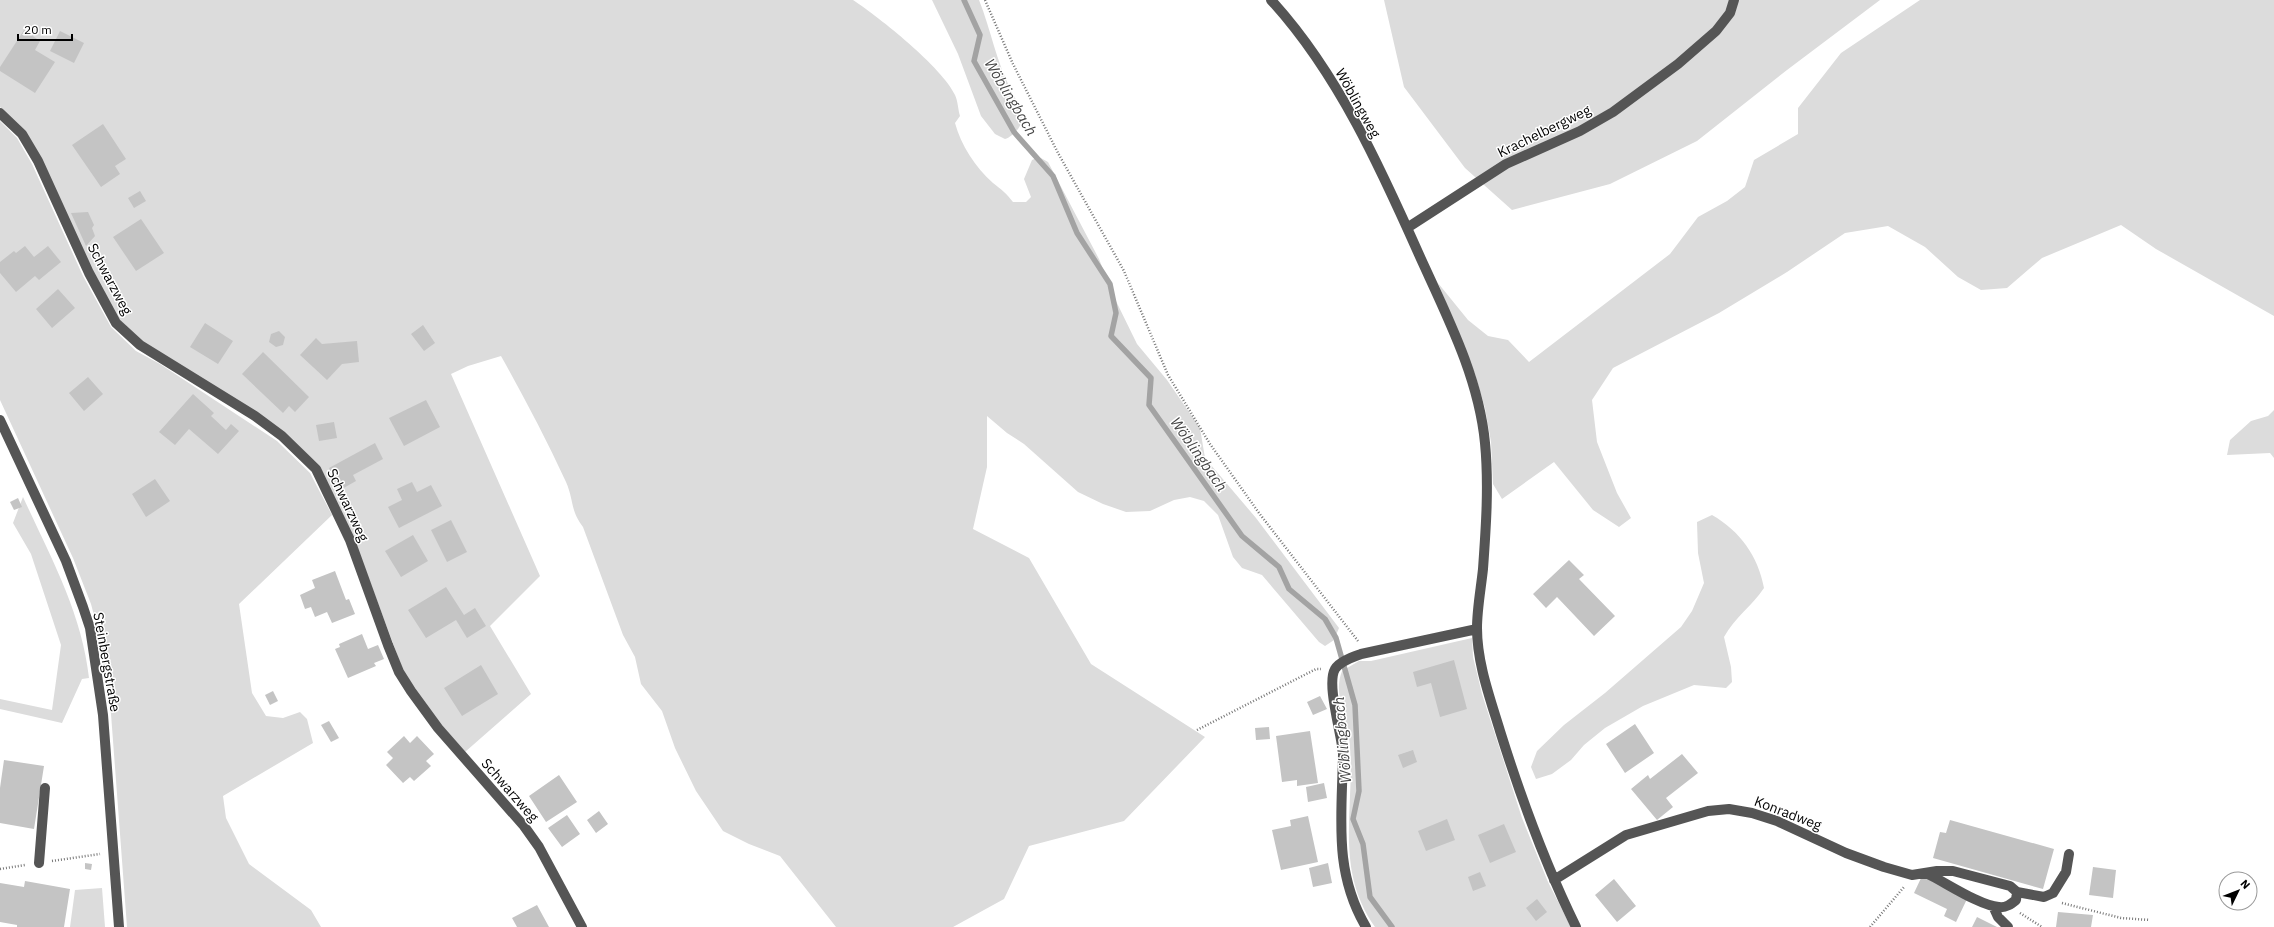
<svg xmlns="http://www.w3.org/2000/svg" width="2274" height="927" font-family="'IBM Plex Sans',sans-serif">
<rect width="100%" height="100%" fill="#fff"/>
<!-- green -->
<path fill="#dcdcdc" d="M0,0h853c27,18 89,67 102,95 3,6 3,15 5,21l-5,7c6,22 20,44 38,60 8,6 14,11 20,19h13l5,-5 -7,-18 8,-19 7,-3 9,5 51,97 16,40 22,45 30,36 33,48 5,30 51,60 83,110 -5,12 -9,6 -6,-4 -57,-67 -20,-7 -9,-11 -15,-42 -14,-14 -14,-4 -16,3 -24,11 -24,1 -23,-8 -25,-12 -54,-48 -17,-11 -20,-17v51l-14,62 56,29 62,106 114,73 -81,84 -95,25 -25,53 -51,28h-117l-56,-71 -31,-12 -26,-13 -27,-40 -21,-43 -13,-37 -21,-27 -6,-27 -12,-22 -40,-108c-13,-17 -9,-27 -17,-45 -20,-43 -42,-85 -65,-126l-33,10 -17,8 89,202 -50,50 41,68 -66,58 -37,-42 -25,-40 -49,-131 -34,-73 -36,-34 -27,-19 -115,-71 -22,-22 -11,-17 -84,-171 -25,-25z
M932,0h47c12,30 17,61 32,90 4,8 11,20 11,29 0,8 -10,18 -17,20l-10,-5 -14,-18 -23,-62z
M1384,0h496l-93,70 -90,71 -87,43 -98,26 -47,-42 -61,-81z
M1920,0h354v316l-118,-67 -35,-24 -79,33 -35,30 -26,2 -23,-13 -33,-30 -37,-21 -43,7 -58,39 -68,41 -106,55 -21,32 5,42 20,51 14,25 -12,9 -26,-17 -39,-48 -52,37 -9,-15 -2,-42 -6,-34 -10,-34 -37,-91 30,37 20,16 20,4 21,22 141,-108 28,-37 29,-16 18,-14 9,-27 44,-26v-26l43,-55z
M0,121l17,17 15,26 51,112 28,51 25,24 24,13 117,77 33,32 22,42 -93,89 13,89 14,23 17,2 17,-6 7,7 6,24 -90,53 3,22 23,46 62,46 10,17h-194l-16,-213 -14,-87 -6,-23 -18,-46 -73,-158z
M2274,410v48l-4,-5 -43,2 3,-15 21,-19 17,-5z
M23,497c27,59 59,116 66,181l-7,1 -20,44 -62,-14v-10l52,11 9,-65 -30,-91 -18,-31z
M1712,515c28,16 46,41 52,73 -12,18 -29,29 -40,49l7,30 1,15 -6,6 -32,-3 -51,21 -38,22 -21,17 -13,15 -19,14 -16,5 -5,-12 6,-16 27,-26 41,-32 76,-66 11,-16 12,-28 -6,-30 -1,-31z
M1472,638l1,19 9,37 40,124 26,64 23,45h-196c-43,-60 -18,-124 -26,-190 -3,-22 -16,-44 -7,-66l17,-10h12z
M102,888l3,39h-35l5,-37z"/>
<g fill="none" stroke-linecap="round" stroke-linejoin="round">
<!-- stream -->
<path stroke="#a3a3a3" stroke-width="5.5" d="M964,0l16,35 -6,26 40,71 39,44 24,57 33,51 6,29 -5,23 40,42 -2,27 93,131 37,31 10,22 36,30 11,19 19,67 4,86 -6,28 10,25 7,53 22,30"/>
</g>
<!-- building -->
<path fill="#c4c4c4" d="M24,30l16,11 -5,9 20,12 -20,31 -35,-22v-4z
M60,31l24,12 -10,20 -24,-12z
M103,124l23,35 -11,7 5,8 -19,13 -29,-42z
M140,191l6,10 -12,7 -6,-10z
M88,212l6,13 -2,3 3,8 -9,10 -15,-33z
M141,219l23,34 -28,18 -23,-34z
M25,246l9,11 14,-11 13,16 -22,18 -4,-4 -19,16 -16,-19v-11l14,-11 2,2z
M58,289l17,19 -23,20 -16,-19z
M205,323l28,18 -15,23 -28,-17z
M423,325l12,18 -11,8 -13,-17z
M279,331l6,6 -2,8 -7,2 -7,-5 2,-8z
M316,338l6,6 35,-3 2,21 -17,2 -15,16 -27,-25z
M263,352l46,45 -14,15 -6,-6 -6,7 -41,-39z
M88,377l15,17 -19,17 -15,-18z
M193,394l21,19 -3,3 15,14 5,-6 8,7 -21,23 -29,-25 -14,16 -16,-13z
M426,400l14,27 -36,19 -15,-28z
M334,422l3,16 -18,3 -3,-16z
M375,443l8,16 -30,16 3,6 -16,9 -11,-22z
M155,479l15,22 -24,16 -14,-23z
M412,482l5,10 14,-7 11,21 -43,22 -11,-21 14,-7 -5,-11z
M18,498l4,9 -8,3 -4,-8z
M451,520l16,32 -20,10 -16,-32z
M413,535l15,26 -27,16 -16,-26z
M1569,560l15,15 -5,4 36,37 -21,20 -37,-39 -11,11 -13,-14z
M335,571l11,29 3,-1 6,15 -23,9 -5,-11 -12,5 -4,-10 -6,2 -5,-14 15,-7 -3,-8z
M446,587l18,28 11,-7 11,18 -19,12 -11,-18 -30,18 -18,-28z
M362,634l6,15 10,-4 6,14 -10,4 2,3 -28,12 -13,-29 5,-2 -1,-3z
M1454,660l13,49 -27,8 -9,-34 -14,4 -4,-15z
M481,665l17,29 -36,22 -18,-28z
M273,691l5,10 -8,4 -5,-10z
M1320,696l7,13 -14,6 -6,-13z
M329,721l10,17 -8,4 -10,-17z
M1635,724l19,29 -29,20 -19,-29z
M1269,727l1,12 -14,1 -1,-12z
M1310,731l8,52 -21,3v-6l-15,2 -6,-46z
M404,736l6,7 7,-7 17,18 -8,7 5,5 -17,15 -4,-4 -7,6 -17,-18 7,-7 -6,-6z
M1413,750l4,12 -14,6 -5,-13z
M1682,754l16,19 -32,25 7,9 -16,13 -26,-31 17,-14 2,4z
M4,760l40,6 -10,63 -34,-6v-35z
M559,775l18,27 -31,20 -17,-26z
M1324,783l3,15 -19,4 -2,-15z
M599,811l9,13 -12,9 -9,-13z
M567,815l13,19 -18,13 -14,-19z
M1308,816l10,46 -37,8 -9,-40 19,-4 -1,-6z
M1447,819l8,21 -29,11 -8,-20z
M1950,820l104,29 -11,40 -110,-31 7,-26 6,1z
M1504,824l12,28 -26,11 -12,-28z
M85,863l7,1 -1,6 -6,-1z
M1328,863l4,20 -19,4 -4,-19z
M2093,867l23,3 -3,28 -24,-3z
M1480,872l6,14 -13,5 -5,-14z
M1922,876l45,23 -11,23 -12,-6 3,-7 -33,-16z
M1614,879l22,27 -19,16 -22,-27z
M25,881l45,8 -6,38h-47v-2l-17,-3v-39l24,4z
M1537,899l10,13 -11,9 -10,-13z
M537,905l12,22h-32l-5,-9z
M2058,912l35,3 -2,12h-35z
M1977,917l20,10h-25z"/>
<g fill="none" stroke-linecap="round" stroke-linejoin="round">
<!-- path -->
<path stroke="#777" stroke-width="2.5" stroke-dasharray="1 2" stroke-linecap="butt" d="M985,0l28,64 45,89 66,118 44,104 42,69 49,69 99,128
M1197,730l119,-61h5
M52,861l48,-7
M0,869l25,-4
M2062,903l59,15 29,2
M2020,913l22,14
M1870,927l34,-40"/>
<!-- minor -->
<path stroke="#555" stroke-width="10" d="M1271,0c67,73 110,169 150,259 27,59 58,120 64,184 4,42 1,84 -2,126 -2,19 -6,40 -6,59 0,35 13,70 23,103 21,67 45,133 76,196
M0,113l22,21 16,27 51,112 27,50 24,22 115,71 27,20 34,33 34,71 38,105 11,27 12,19 27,37 86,98 15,21 43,80
M1407,228l99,-64 74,-33 33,-19 65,-48 38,-33 14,-18 4,-13
M0,420l66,141 17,46 7,21 13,87 16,212
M39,863l6,-75
M1554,880l72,-45 82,-24 21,-2 23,4 25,8 69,32 38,14 28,8 25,-4h16l57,15 7,6 -1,8c-5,4 -10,8 -17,7 -19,-1 -54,-25 -73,-34
M2017,892l27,5 9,-4 13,-21 3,-18
M1993,906l5,11 10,10
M1366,927c-33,-56 -24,-110 -23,-173 -1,-19 -17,-70 -8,-85 5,-8 18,-12 26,-15l116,-25"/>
</g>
<g text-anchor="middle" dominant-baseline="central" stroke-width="3" stroke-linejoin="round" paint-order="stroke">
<!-- street labels -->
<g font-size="14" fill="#000" stroke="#fff">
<text transform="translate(1358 103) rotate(61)">Wöblingweg</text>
<text transform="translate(1544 131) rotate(-26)">Krachelbergweg</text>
<text transform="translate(110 279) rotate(62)">Schwarzweg</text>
<text transform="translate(348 505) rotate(65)">Schwarzweg</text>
<text transform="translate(107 662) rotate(80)">Steinbergstraße</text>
<text transform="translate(510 790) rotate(49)">Schwarzweg</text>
<text transform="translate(1788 813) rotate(21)">Konradweg</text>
</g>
<!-- water labels -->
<g font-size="15" font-style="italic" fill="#444" stroke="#fff">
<text transform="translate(1011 97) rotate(59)">Wöblingbach</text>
<text transform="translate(1199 454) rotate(55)">Wöblingbach</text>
<text transform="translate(1342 740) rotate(-95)">Wöblingbach</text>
</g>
</g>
<!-- north arrow -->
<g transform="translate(2238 891) rotate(47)"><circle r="19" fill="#ffffff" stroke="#999999"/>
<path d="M0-3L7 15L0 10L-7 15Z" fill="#000000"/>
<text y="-6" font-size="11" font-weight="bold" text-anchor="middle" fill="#000000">N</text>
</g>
<!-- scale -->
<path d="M18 34v6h54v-6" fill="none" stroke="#000000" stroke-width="2"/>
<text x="24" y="34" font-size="12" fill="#000000" stroke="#ffffff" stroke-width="3" paint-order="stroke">20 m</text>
</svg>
